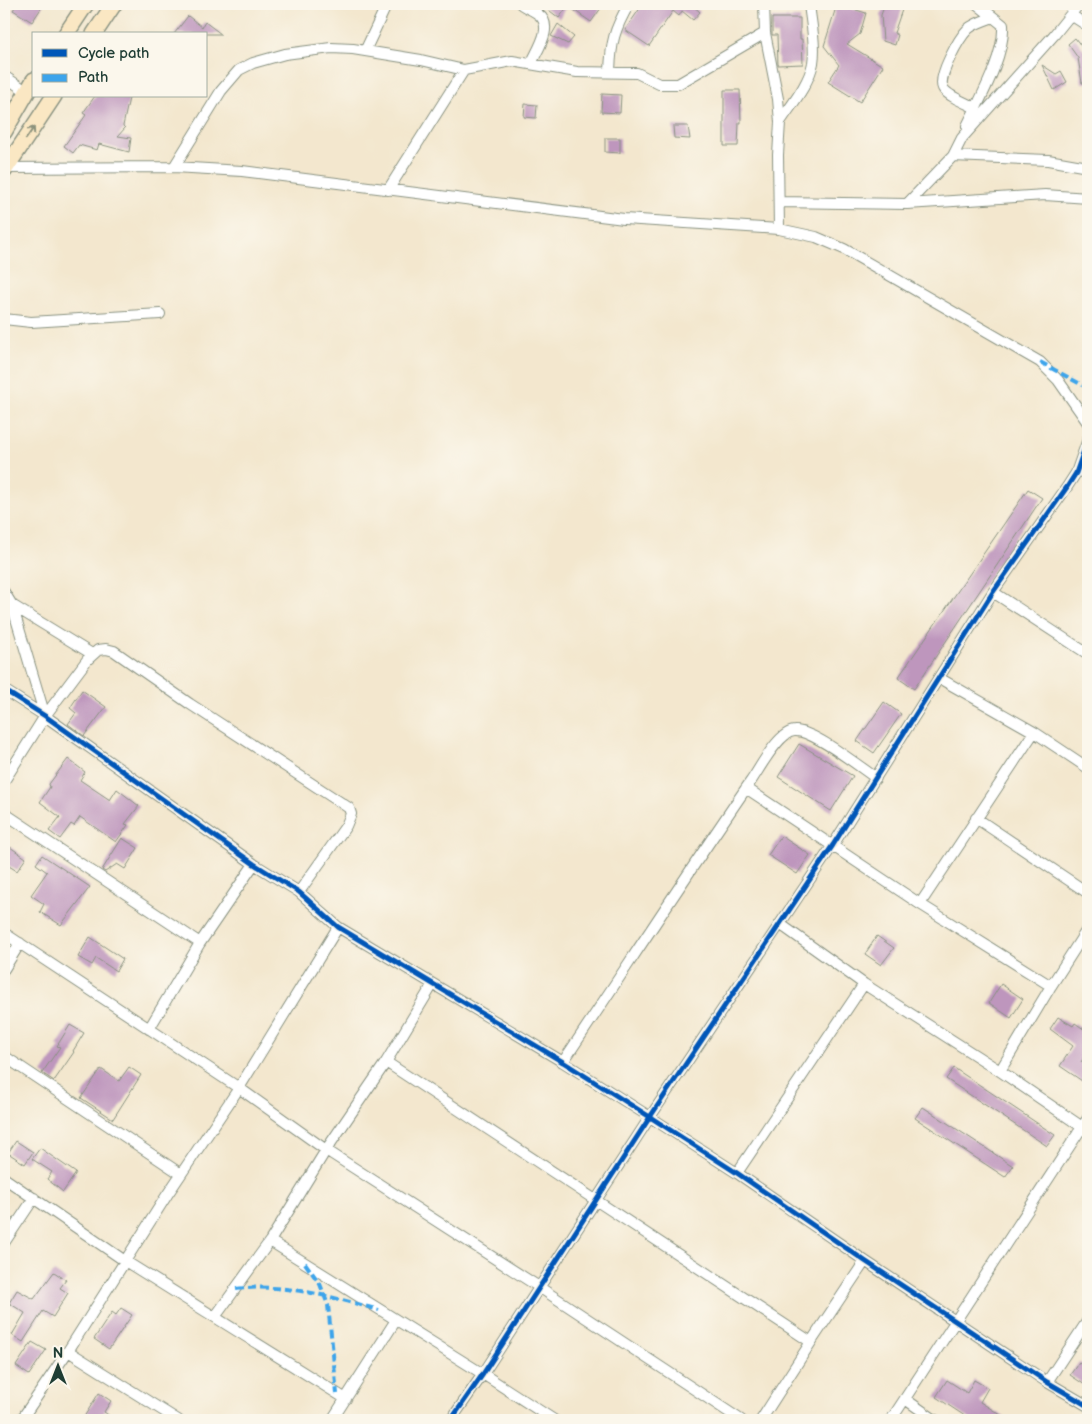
<svg xmlns="http://www.w3.org/2000/svg" width="1092" height="1424" font-family="'Balsamiq Sans',sans-serif">
<rect width="100%" height="100%" fill="#fbf7ec"/>
<filter id="ink" filterUnits="userSpaceOnUse"><feTurbulence type="fractalNoise" baseFrequency=".02" numOctaves="2"/><feDisplacementMap in="SourceGraphic" scale="10" xChannelSelector="R" yChannelSelector="G"/><feConvolveMatrix kernelMatrix="1 2 1 2 8 2 1 2 1" color-interpolation-filters="sRGB"/></filter>
<filter id="wash" filterUnits="userSpaceOnUse"><feTurbulence type="fractalNoise" baseFrequency=".0096" numOctaves="4" result="noise"/><feDisplacementMap in="SourceGraphic" scale="20" xChannelSelector="R" yChannelSelector="G"/><feGaussianBlur stdDeviation="1.12" result="paint"/><feColorMatrix in="noise" values="0 0 0 0 0 0 0 0 0 0 0 0 0 0 0 0 0 1.4 0 .05"/><feComposite in="paint" operator="in"/></filter>
<g filter="url(#wash)">
<rect width="100%" height="100%" fill="#f3e7ce"/>
<g id="blocks">
<!-- building -->
<path fill="#be96bd" d="M17,4h27l-12,18 -19,-12z
M541,4h63l-13,18 -23,-16 -9,12z
M643,4h48l9,8 -7,8 -11,-9 -3,5 -6,-5 -24,35 -24,-16z
M837,4l29,9 -6,21 -13,10 36,22 -23,36 -32,-20 11,-17 -15,-19z
M885,4h19l-10,29 4,2 -3,10 -12,-4 -2,-26z
M188,16l14,11 3,-5 16,12h-47z
M772,18h28v21h2l1,25 -25,1 -1,-30h-5z
M558,24l16,13 -6,7 -17,-8z
M1075,38l13,17v28h-6l-4,-25 -10,-14z
M1042,65l14,9 5,-3 6,11 -13,8z
M724,90h16l1,33h-2l-1,23h-14z
M602,94l19,1 -1,18 -19,-1z
M95,96h26l8,2 -6,28 2,2 -7,8 13,2 -2,14 -30,-8 -2,6 -18,-5 -6,8 -9,-7 22,-31 -3,-2z
M525,104l12,1 -1,13 -12,-1z
M673,126h15l2,13 -16,-1z
M605,138h15v15l-15,-1z
M1028,489l14,9 -128,191 -16,-11z
M82,690l24,17 -22,29 -16,-12 8,-11 -6,-5z
M884,702l17,12 -27,39 -17,-12z
M799,744l54,32 -22,35 -53,-34z
M68,759l17,13 -5,8 30,20 7,-11 22,17 -14,18 3,1 -12,17 -36,-25 -6,9 -3,-2 -11,15 -11,-8 11,-14 -20,-15 10,-15 -1,-3z
M781,836l29,19 -13,19 -29,-19z
M122,838l16,10 -13,21 -8,-5 -12,8 -3,-2z
M10,847l16,11 -9,13 -13,-8v-7z
M42,855l48,32 -29,38 -21,-13 4,-8 -13,-9 16,-23 -11,-8z
M877,936l17,12 -13,17 -16,-11z
M90,937l33,22 -7,12 -20,-13 -4,7 -14,-8z
M1001,984l22,15 -12,19 -22,-15z
M1058,1017l15,9 2,-3 13,9v20l-7,10 7,5v18l-28,-19 13,-20 -23,-17z
M70,1025l14,8 -11,18 1,1 -20,29 -12,-8 18,-26 -3,-1z
M129,1067l12,8 -28,44 -32,-21 20,-29 18,12z
M954,1068l101,67 -8,11 -101,-67z
M923,1107l90,59 -8,11 -90,-59z
M16,1141l17,11 -8,12 -17,-11z
M40,1148l36,25 -13,19 -16,-13 5,-7 -20,-13z
M54,1272l12,8 -6,8 8,5 -15,24 -10,-6 -20,31 -11,-7 13,-22 -16,-10 8,-13 17,9z
M121,1308l11,7 -23,34 -15,-10 18,-27 4,3z
M32,1342l14,8 -17,25 -13,-9z
M1079,1362l9,6v19l-18,-12z
M947,1380l20,13 7,-13 14,8 -8,14 29,18h-38l-35,-23z
M99,1393l12,8 -7,11 12,8h-34z"/>
</g>
</g>
<g filter="url(#ink)">
<use href="#blocks" fill-opacity="0" stroke="#899281" stroke-width="1"/>
<g fill="none" stroke-linecap="round" stroke-linejoin="round">
<defs>
<path id="minor" d="M521,4c5,4 12,6 17,10 17,12 -1,36 -7,50
M764,4l1,29 13,66 2,23 -2,33 1,74
M1071,15l17,11
M365,51l22,-47
M610,72c1,-30 4,-42 19,-68
M4,76l22,15
M976,108c-8,-4 -29,-12 -33,-20 -6,-11 16,-50 25,-59 7,-6 16,-8 25,-12
M780,122c12,-18 29,-38 33,-59 3,-19 -2,-40 -4,-59
M967,126c13,-27 38,-71 36,-101l-26,-21
M953,156l95,4 40,7
M174,167l47,-76 18,-21 14,-7 32,-9 46,-6 22,1 68,11 43,10 48,-9 65,11 60,1 22,11h19l87,-51
M4,168l170,-1 68,4 382,48 155,10 37,8 28,12 196,113 18,18 30,43
M388,190l76,-120
M779,202l128,2 138,-9 43,3
M907,204l46,-48 9,-18 92,-103 25,-31
M4,319l27,3 129,-8
M4,592l8,13 33,111
M993,592l95,62
M12,605l80,49
M939,678l95,54 54,36
M4,690l41,26 209,148 45,28 39,35 225,135 87,55 87,56 128,88 182,121 41,24
M4,781l41,-65 42,-56 11,-10 8,-1 8,2 76,53 159,104 2,6 -5,12 -47,66
M746,788l174,116 131,82
M4,813l196,130
M976,818l112,75
M920,904l114,-172
M780,924l84,60 136,87 88,60
M4,933l235,155 87,62 213,137 202,133
M4,969l16,-26
M149,1029l51,-86 54,-79
M4,1056l177,118
M386,1062l425,280
M563,1062c63,-94 124,-188 188,-281 9,-13 28,-50 44,-50 18,-1 65,36 81,47
M1000,1071l51,-85 37,-58
M737,1173l127,-189
M4,1178l121,83 221,138
M270,1241l213,133 71,46
M4,1243l30,-45
M215,1317l55,-76 56,-91 60,-88 47,-78
M68,1351l110,69
M1047,1382l41,-62
M905,1399l30,21
M21,1420l47,-69 99,-156 72,-107 99,-161
M332,1420l64,-100
M451,1420l32,-46 167,-257 183,-272 160,-253 74,-105 9,-14 12,-34
M761,1420l50,-78 54,-81
M891,1420l197,-302"/>
<path id="secondary" d="M66,34l20,-30
M94,34l20,-30
M4,132l30,-52
M4,171l50,-75"/>
</defs>
<!-- minor casing -->
<use href="#minor" stroke="#899281" stroke-width="12"/>
<!-- secondary casing -->
<use href="#secondary" stroke="#899281" stroke-width="18"/>
<!-- minor -->
<use href="#minor" stroke="#fff" stroke-width="10"/>
<!-- secondary -->
<use href="#secondary" stroke="#fae7c3" stroke-width="15"/>
<!-- quiet -->
<path stroke="#3da4eb" stroke-width="4" stroke-dasharray="8 4" stroke-linecap="butt" d="M1040,362l48,26
M305,1263l15,21 8,21 9,89
M236,1289c50,-6 96,8 143,21"/>
<defs>
<path id="cycleway" d="M4,690l41,26 209,148 45,28 39,35 225,135 87,55 87,56 128,88 182,121 41,24
M451,1420l32,-46 167,-257 183,-272 160,-253 74,-105 9,-14 12,-34"/>
</defs>
<!-- cycleway casing -->
<use href="#cycleway" stroke="#fbf7ec" stroke-width="8"/>
<!-- cycleway -->
<use href="#cycleway" stroke="#0057b8" stroke-width="5"/>
</g>
<!-- one-way arrows -->
<defs><path id="oneway-shaft" d="M-6 0H5M1.5-3L5.5 0L1.5 3" fill="none" stroke-width="1.6" stroke-linecap="round" stroke-linejoin="round" transform="scale(1.25)"/></defs>
<use stroke="#8c927c" href="#oneway-shaft" transform="translate(30 133) rotate(-56)"/>
</g>
<!-- margin -->
<rect width="1092" height="1424" fill="none" stroke="#fbf7ec" stroke-width="20"/>
<!-- legend -->
<rect x="32" y="32" width="175" height="65" fill="#fbf7ec" stroke="#a3ada2"/>
<rect x="42" y="49" width="25" height="8" fill="#0057b8" stroke="#a3ada2"/>
<text x="78" y="58" font-size="15" fill="#1f3d34">Cycle path</text>
<rect x="42" y="74" width="25" height="8" fill="#3da4eb" stroke="#a3ada2"/>
<text x="78" y="82" font-size="15" fill="#1f3d34">Path</text>
<!-- north arrow -->
<g transform="translate(58 1366)" stroke="#fbf7ec" stroke-width="4" paint-order="stroke">
<path d="M0-4L9 19L0 12L-9 19Z" fill="#1f3d34"/>
<text y="-8" font-size="14" font-weight="bold" text-anchor="middle" fill="#1f3d34">N</text>
</g>
</svg>
